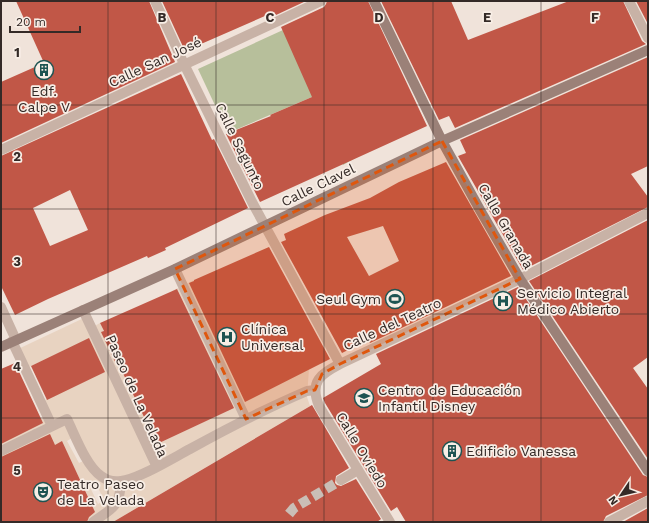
<svg xmlns="http://www.w3.org/2000/svg" width="649" height="523" font-family="'Work Sans',sans-serif">
<rect width="100%" height="100%" fill="#f0e3da"/>
<!-- green -->
<path fill="#b7bf9b" d="M283,30l76,126 -16,9 -31,-68 -84,36 -30,-64z"/>
<!-- plaza -->
<path fill="#e8d3c1" fill-rule="evenodd" d="M194,280l54,120 61,-31 -2,28 3,9 -197,116h-37l17,-15 -31,-65 -61,29v-33l42,-20 -27,-68 70,-33 5,11 9,-5 57,121 70,-33 -55,-120zM80,343l16,33 -51,24 -16,-33zM72,438l11,23 -4,2 -12,-22zM95,482l9,18 -6,4 -9,-19z"/>
<!-- building -->
<path fill="#c15747" fill-rule="evenodd" d="M16,1h133l26,61 -174,81v-61l43,-19z
M162,1h144l-30,14 -2,-3 -89,39z
M327,1h41l59,125 -167,76 -34,-68 45,-18 -1,-1 42,-18 -31,-70 43,-20 2,-3z
M381,1h70l17,39 101,-39h54l19,40 4,3 -191,84 -6,-12 -10,4z
M636,1h12v23z
M648,57v109l-17,8 17,23v10l-125,63 -65,-114 8,-3 -6,-13z
M181,74l31,66 2,-1 34,69 -83,40 1,2 -18,8 -1,-2 -99,43 -33,16 -14,-29v-130zM70,190l18,40 -38,16 -17,-38z
M446,162l65,114 -141,67 -2,-3 -26,13 -61,-111 5,-2 -2,-6 41,-19 45,-17 29,-16zM383,226l16,35 -30,15 -22,-39z
M648,220v137l-15,11 15,21v70l-119,-178z
M269,247l61,112 -85,43 -56,-119 5,-2v-1z
M518,287l125,188 5,2v18l-42,21 -3,6h-197l-9,-15 -6,4 -66,-108 -2,-5 58,-34 -5,-10z
M177,289l57,119 -77,36 -38,-79 -2,1 -16,-34 3,-1 -4,-8z
M89,338l16,34 -58,28 -16,-34z
M15,363l28,60 -42,21v-75z
M312,405l37,63 -13,8 -1,7 2,2 4,1 15,-7 25,40 -4,3h-264z
M50,434l5,11 7,-4 33,71 -6,5 -2,5h-86v-65z
M648,508v14h-25z"/>
<g fill="none" stroke-linecap="round" stroke-linejoin="round">
<!-- pedestrian-tunnel -->
<path stroke="#cabeb6" stroke-width="10" stroke-dasharray="10 5" stroke-linecap="butt" d="M289,514l5,-6 47,-28"/>
<!-- pedestrian -->
<path stroke="#c8b2a6" stroke-width="10" d="M175,269l71,150
M83,310l74,157
M12,341l40,85
M36,434l31,-15c8,16 19,47 34,57 5,4 13,6 20,5 18,-2 52,-23 69,-32 38,-21 77,-41 117,-58l8,-1
M341,480l17,-10
M93,522c19,-14 27,-14 28,-41"/>
<!-- minor -->
<path stroke="#c8b2a6" stroke-width="10" d="M155,1l29,63 68,138 88,162
M629,1l19,37
M1,150l320,-149
M1,307l15,33
M1,451l35,-17
M390,522l-71,-116c-10,-25 2,-32 21,-42l180,-85 128,-66
M609,522l39,-21"/>
<!-- secondary -->
<path stroke="#9b8178" stroke-width="10" d="M374,1l68,140 38,69 40,69 128,192
M1,347l174,-78 267,-128 206,-91"/>
</g>
<!-- marked area -->
<path fill="#df570d" fill-opacity="0.2" stroke="#df570d" stroke-width="3" stroke-dasharray="8 5" stroke-linejoin="round" d="M442,141l78,138 -180,85 -18,10 -7,16 -8,1 -61,28 -71,-150z"/>
<!-- grid -->
<path fill="none" stroke="#342a27" stroke-width="1" stroke-opacity="0.55" d="M108,1v521M216,1v521M324,1v521M433,1v521M541,1v521M1,105h647M1,209h647M1,314h647M1,418h647"/>
<!-- icons -->
<defs>
<symbol id="building-ring" viewBox="-11 -11 22 22"><circle r="9.5" fill="#f8eee6" stroke="#1e5452" stroke-width="1.5"/><path d="M-4-6H4V6H1V3H-1V6H-4ZM-2.5-4.3h1.7v1.8h-1.7ZM.8-4.3h1.7v1.8H.8ZM-2.5-1h1.7V.8h-1.7ZM.8-1h1.7V.8H.8Z" fill="#1e5452"/></symbol>
<symbol id="stadium-ring" viewBox="-11 -11 22 22"><circle r="9.5" fill="#f8eee6" stroke="#1e5452" stroke-width="1.5"/><path d="M0-5a6.5 5 0 1 0 0 10a6.5 5 0 1 0 0-10ZM-3.5-1.8h7v3.6h-7Z" fill="#1e5452"/></symbol>
<symbol id="hospital-ring" viewBox="-11 -11 22 22"><circle r="9.5" fill="#f8eee6" stroke="#1e5452" stroke-width="1.5"/><path d="M-5-5h3v3.5h4V-5h3V5h-3V1.5h-4V5h-3Z" fill="#1e5452"/></symbol>
<symbol id="school-ring" viewBox="-11 -11 22 22"><circle r="9.5" fill="#f8eee6" stroke="#1e5452" stroke-width="1.5"/><path d="M0-5L7-2L0 1L-7-2ZM-4 1L0 2.5L4 1V4Q0 6-4 4Z" fill="#1e5452"/></symbol>
<symbol id="theatre-ring" viewBox="-11 -11 22 22"><circle r="9.5" fill="#f8eee6" stroke="#1e5452" stroke-width="1.5"/><path d="M-5-5.5Q0-4 5-5.5V0Q5 5 0 6Q-5 5-5 0ZM-3.3-2.5H-1v1.5H-3.3ZM1-2.5H3.3v1.5H1ZM-2.8 1Q0 5.5 2.8 1Z" fill="#1e5452"/></symbol>
</defs>
<g fill-rule="evenodd">
<use href="#building-ring" x="33" y="59" width="22" height="22"/>
<use href="#stadium-ring" x="384" y="288" width="22" height="22"/>
<use href="#hospital-ring" x="492" y="290" width="22" height="22"/>
<use href="#hospital-ring" x="216" y="326" width="22" height="22"/>
<use href="#school-ring" x="353" y="387" width="22" height="22"/>
<use href="#building-ring" x="441" y="440" width="22" height="22"/>
<use href="#theatre-ring" x="32" y="481" width="22" height="22"/>
</g>
<g text-anchor="middle" dominant-baseline="central" stroke-width="3.5" stroke-linejoin="round" paint-order="stroke">
<!-- street labels -->
<g font-size="14" fill="#342a27" stroke="#f8eee6">
<text transform="translate(155 62) rotate(-25)">Calle San José</text>
<text transform="translate(240 146) rotate(64)">Calle Sagunto</text>
<text transform="translate(318 185) rotate(-26)">Calle Clavel</text>
<text transform="translate(506 226) rotate(60)">Calle Granada</text>
<text transform="translate(392 324) rotate(-25)">Calle del Teatro</text>
<text transform="translate(137 396) rotate(66)">Paseo de La Velada</text>
<text transform="translate(362 450) rotate(59)">Calle Oviedo</text>
</g>
<!-- poi labels -->
<g font-size="14" fill="#342a27" stroke="#f8eee6" text-anchor="start">
<text x="44" y="91" text-anchor="middle">Edf.<tspan x="44" dy="16">Calpe V</tspan></text>
<text x="517" y="293">Servicio Integral<tspan x="517" dy="16">Médico Abierto</tspan></text>
<text x="381" y="299" text-anchor="end">Seul Gym</text>
<text x="241" y="329">Clínica<tspan x="241" dy="16">Universal</tspan></text>
<text x="378" y="390">Centro de Educación<tspan x="378" dy="16">Infantil Disney</tspan></text>
<text x="466" y="451">Edificio Vanessa</text>
<text x="57" y="484">Teatro Paseo<tspan x="57" dy="16">de La Velada</tspan></text>
</g>
</g>
<g font-size="13" text-anchor="middle" font-weight="bold" fill="#342a27" stroke="#f8eee6" stroke-width="3.5" stroke-linejoin="round" paint-order="stroke">
<text x="162" y="22">B</text>
<text x="270" y="22">C</text>
<text x="379" y="22">D</text>
<text x="487" y="22">E</text>
<text x="595" y="22">F</text>
<text x="17" y="57">1</text>
<text x="17" y="161">2</text>
<text x="17" y="266">3</text>
<text x="17" y="371">4</text>
<text x="17" y="475">5</text>
</g>
<!-- border -->
<rect width="649" height="523" fill="none" stroke="#342a27" stroke-width="4"/>
<!-- north arrow -->
<g transform="translate(621 495) rotate(235)" stroke="#f8eee6" stroke-width="3" paint-order="stroke">
<path d="M0-3L7 15L0 10L-7 15Z" fill="#342a27"/>
<text y="-6" font-size="11" font-weight="bold" text-anchor="middle" fill="#342a27">N</text>
</g>
<!-- scale -->
<path d="M10 26v6h70v-6" fill="none" stroke="#342a27" stroke-width="2"/>
<text x="16" y="26" font-size="12" fill="#342a27" stroke="#f8eee6" stroke-width="3" paint-order="stroke">20 m</text>
</svg>
